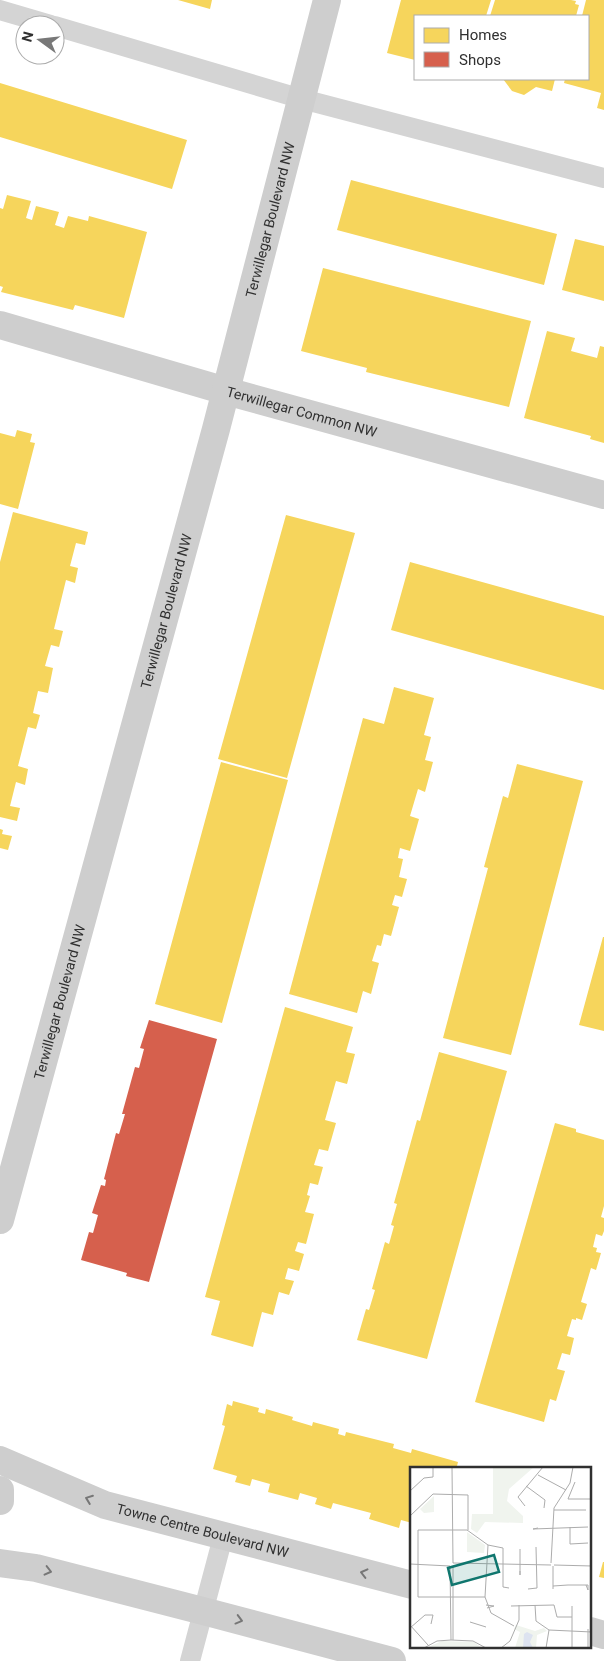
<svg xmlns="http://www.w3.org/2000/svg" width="604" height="1661" font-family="Roboto,sans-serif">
<rect width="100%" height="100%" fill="#fff"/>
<!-- homes -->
<path fill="#f6d55c" d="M178,0h34l-2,9z
M401,0h90l-5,16h-71v44l-28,-7z
M495,0h76l5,1 -1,3 4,1 -3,11h-86z
M586,0h18v110l-7,-2 4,-15 -37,-10 1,-4h23v-63h-6z
M503,79h52l-3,12 -16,-4 -12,8 -12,-4z
M0,83l187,57 -15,49 -172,-52z
M351,180l206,54 -13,51 -207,-55z
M7,195l24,6 -5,17 6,2 4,-14 23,6 -4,13 9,3 4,-12 20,5 1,-5 58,16 -23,86 -49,-13 -2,5 -72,-18 2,-5 -3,-1v-78l3,1z
M575,239l29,7v55l-42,-11z
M323,268l208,53 -22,86 -143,-35 1,-4 -66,-17z
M547,331l28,7 -4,13 26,7 3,-12 4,1v96l-14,-4 1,-3 -67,-18z
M17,430l15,4 -2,8 5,1 -17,66 -18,-5v-71l15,4z
M13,512l75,20 -3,13 -9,-2 -6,23 8,2 -3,15 -9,-3 -12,49 9,2 -4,16 -8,-2 -6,21 8,2 -5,25 -10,-2 -5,22 7,2 -4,14 -8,-2 -10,39 10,3 -3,16 -9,-3 -6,24 10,2 -3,13 -17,-4v-255z
M286,515l69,18 -68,245 -69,-19z
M410,562l194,54v74l-213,-60z
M394,687l40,11 -10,37 7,2 -6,23 8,2 -8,30 -7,-3 -8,27 9,3 -9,32 -10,-3 -2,10 5,1 -4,18 8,2 -5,18 -7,-2 -3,10 7,2 -8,29 -7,-2 -3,12 -4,-1 -5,16 7,2 -8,31 -8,-3 -6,22 -68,-19 74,-276 21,6z
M221,762l67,18 -66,243 -67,-19z
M517,764l66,17 -72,274 -68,-17 45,-170 -4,-1 19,-71 5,2z
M0,829l3,1 -1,4 10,2 -4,14 -8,-2z
M603,937h1v94l-25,-6z
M285,1007l68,20 -7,25 9,2 -8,30 -11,-3 -11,39 11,3 -8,28 -9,-2 -5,16 9,2 -5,18 -8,-2 -3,12 3,1 -5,16 9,2 -8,30 -8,-2 -3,9 9,3 -5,17 -11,-3 -3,11 9,2 -5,14 -10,-3 -6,23 -11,-3 -9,35 -42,-12 9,-34 -15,-4z
M439,1052l68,19 -80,288 -70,-19 9,-31 3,1 6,-20 -3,-1 13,-47 4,2 5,-18 -3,-1 6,-21 -3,-1 23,-83 3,1z
M555,1123l21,6v3l28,8v66l-3,11 3,1v13l-2,5 -6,-2 -3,13 4,1 -1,4 5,1 -5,17 -5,-2 -10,34 6,2 -5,16 -6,-2v2l-4,-1 -5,17 7,2 -4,17 -8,-2 -5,16 8,2 -9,30 -6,-2 -6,23 -69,-20z
M233,1401l26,7 -1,4 7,2 1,-5 27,8 -1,3 20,6 1,-4 26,7 -1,5 7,2 1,-4 48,12 -1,4 18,5 1,-4 46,13 -1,4 8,2h-53v55l-11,-3 -2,8 -30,-9 2,-6 -38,-10 -2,6 -16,-5 2,-6 -17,-5 -2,7 -30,-8 2,-8 -18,-5 -2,7 -15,-4 2,-6 -24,-7 12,-43 -3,-1 5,-21 5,2z
M603,1562h1v16l-5,-1z"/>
<!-- shops -->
<path fill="#d6604d" d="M149,1020l68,19 -68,243 -23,-6 1,-3 -46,-13 8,-28 4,1 5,-18 -6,-2 9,-28 4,1 1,-6 -2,-1 12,-46 3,1 6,-20h-3l13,-47 4,1 5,-19 -4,-1z"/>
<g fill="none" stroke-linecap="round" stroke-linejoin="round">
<!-- lane -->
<path stroke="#d4d4d4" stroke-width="20" d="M0,10l51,15
M55,26l247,73 302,79
M190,1661l33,-124"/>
<!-- secondary -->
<g stroke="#cecece" stroke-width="28">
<path id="s1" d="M0,325l226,66 378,104"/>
<path id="s2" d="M0,1220l216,-791 111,-429"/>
<path id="s3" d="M0,1460l105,45 307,80"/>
<path d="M0,1490v11"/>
<path d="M0,1563l36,5 167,43 189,50"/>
<path d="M590,1631l14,4"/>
</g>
</g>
<!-- one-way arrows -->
<defs><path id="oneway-chevron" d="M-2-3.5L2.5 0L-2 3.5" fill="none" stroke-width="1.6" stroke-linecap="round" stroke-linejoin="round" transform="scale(1.25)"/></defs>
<g stroke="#777">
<use href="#oneway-chevron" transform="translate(89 1499) rotate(-159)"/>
<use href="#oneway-chevron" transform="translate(48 1571) rotate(14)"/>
<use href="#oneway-chevron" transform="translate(364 1573) rotate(-166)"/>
<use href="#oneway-chevron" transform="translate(239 1620) rotate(15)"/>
</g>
<g text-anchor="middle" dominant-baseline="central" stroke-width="5" stroke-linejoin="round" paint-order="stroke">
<!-- street labels -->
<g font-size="14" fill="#303030" stroke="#fff">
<text stroke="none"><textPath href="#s2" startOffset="1036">Terwillegar Boulevard NW</textPath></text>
<text stroke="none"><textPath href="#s1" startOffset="314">Terwillegar Common NW</textPath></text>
<text stroke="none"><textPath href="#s2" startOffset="631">Terwillegar Boulevard NW</textPath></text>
<text stroke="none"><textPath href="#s2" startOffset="226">Terwillegar Boulevard NW</textPath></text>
<text stroke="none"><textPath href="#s3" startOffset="215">Towne Centre Boulevard NW</textPath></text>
</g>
</g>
<!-- overview -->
<g transform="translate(410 1467)">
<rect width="181" height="181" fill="#fff"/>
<path d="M83,0h41l-25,22 -2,12 16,15v7l-38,-1 -8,11 -6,-4 1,-15h21zM24,29v16l-10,1 -4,-4zM57,65l18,13 -1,8 -17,-1zM106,158l19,6 9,-3 3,3 -10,4 -1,13h-21l5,-16 -6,-3zM32,174l32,1 8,6h-56z" fill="#f0f4ee"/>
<path d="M117,165l6,3 -3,7 3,6h-10l1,-14z" fill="#dde3f0"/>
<path fill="none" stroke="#acacac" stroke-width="1" d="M42,0l1,96M128,8l28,15M165,15l-7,17h24M116,19l19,14 -1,8M0,24l14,-13 9,-1v-10M115,39l-7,-9 25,-30M144,43h32M0,49l23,-22 35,1v35M160,60v17l18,-1M128,61l-5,1 55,-2M43,96l98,2M141,96l3,-55 16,-25 3,-16M0,97l40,2M144,98l38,1M40,99l1,74M110,104v4v-26M143,119v-20M118,122l9,-1 -1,-41M143,122v-3l15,-1h20v5l-2,-5M8,130v-67h49l21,15 15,3v39l6,1M8,130h67l3,-52M75,130l6,16 23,13M76,138l8,1 -7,2M125,138l1,16 13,9 43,2M101,139l43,-1 3,12h15M162,139v42M60,155l16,5M0,158l18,20M0,161l15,-13h8l-2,9M43,173v-74M14,181l13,-7 14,-1 22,1 13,7M91,181l9,-7 9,-21v-15M136,181l3,-18M178,181v-19"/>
<path fill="#0f766e" fill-opacity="0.15" stroke="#0f766e" stroke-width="2.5" d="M84,88l5,17 -47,13 -4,-17z"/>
<rect width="181" height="181" fill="none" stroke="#303030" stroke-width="2.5"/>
</g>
<!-- legend -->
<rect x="414" y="15" width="175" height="65" fill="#ffffff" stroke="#acacac"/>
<rect x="424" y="28" width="25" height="15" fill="#f6d55c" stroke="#acacac"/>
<text x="459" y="40" font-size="15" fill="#303030">Homes</text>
<rect x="424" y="52" width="25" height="15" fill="#d6604d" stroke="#acacac"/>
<text x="459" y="65" font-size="15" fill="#303030">Shops</text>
<!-- north arrow -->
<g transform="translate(40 40) rotate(285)"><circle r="24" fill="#ffffff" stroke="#acacac"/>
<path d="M0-4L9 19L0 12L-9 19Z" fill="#787878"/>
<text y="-8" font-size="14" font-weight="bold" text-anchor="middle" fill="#303030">N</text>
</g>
</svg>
